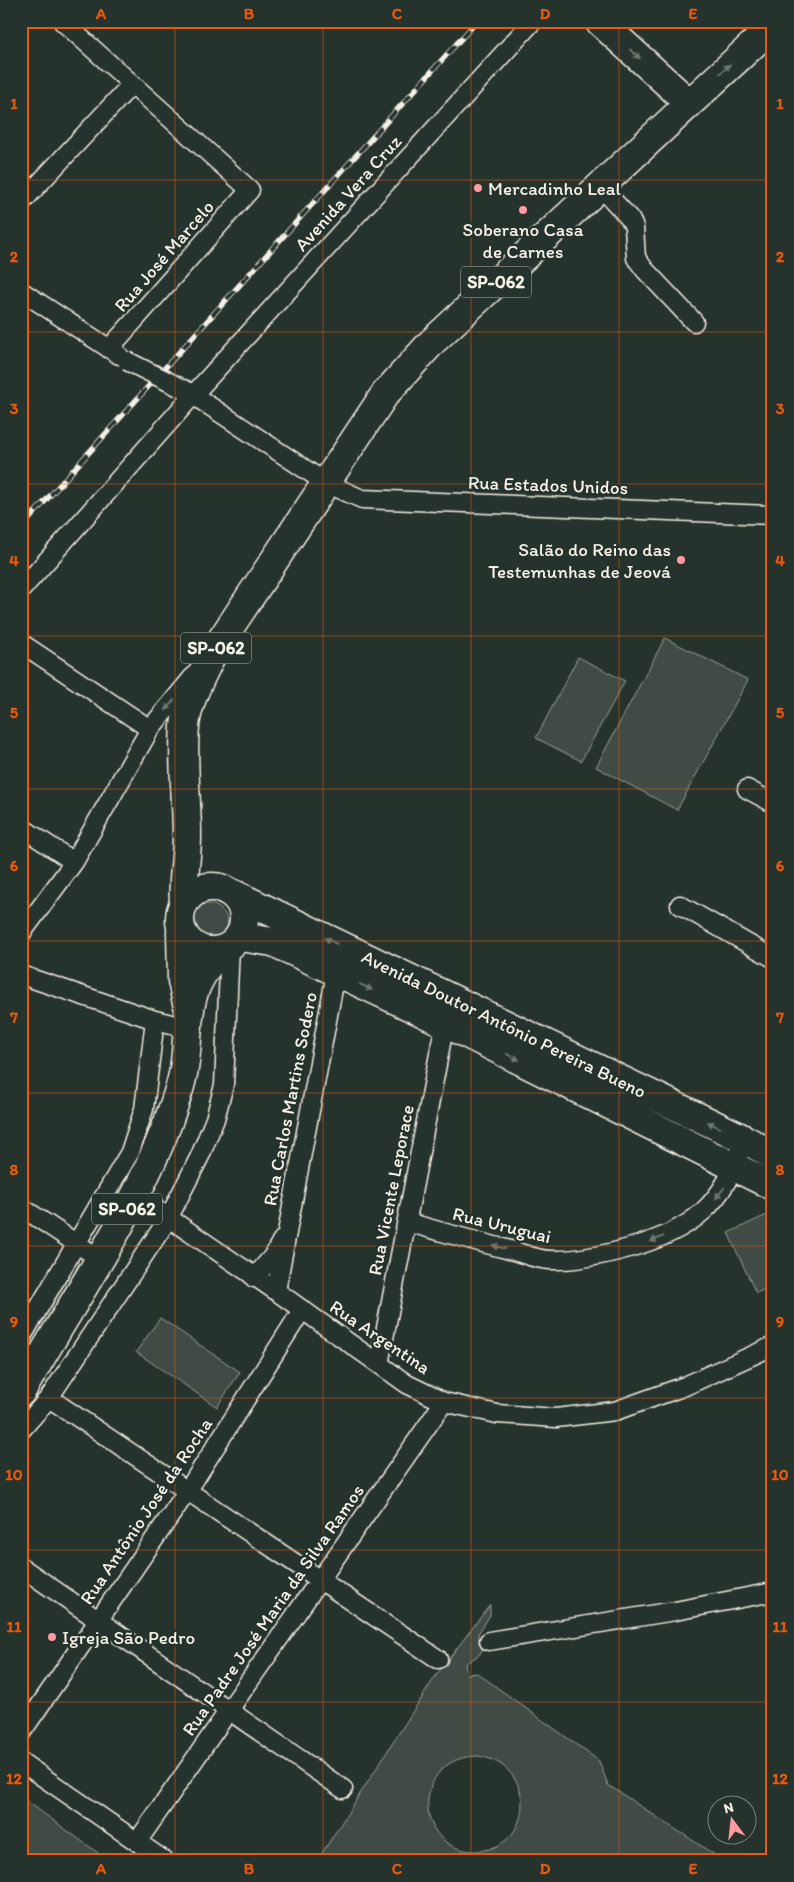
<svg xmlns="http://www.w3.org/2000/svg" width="794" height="1882" font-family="Itim,sans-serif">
<rect width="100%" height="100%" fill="#26332d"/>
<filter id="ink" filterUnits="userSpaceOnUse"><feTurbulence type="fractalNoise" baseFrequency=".02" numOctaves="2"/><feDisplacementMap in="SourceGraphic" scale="10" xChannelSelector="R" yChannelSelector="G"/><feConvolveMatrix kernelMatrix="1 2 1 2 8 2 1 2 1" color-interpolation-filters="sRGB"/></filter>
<g filter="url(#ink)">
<!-- green -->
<path fill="#414b45" stroke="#9a9e96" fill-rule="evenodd" d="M665,638l83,42 -71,130 -81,-43z
M578,657l47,24 -44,80 -45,-23z
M186 925a21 21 0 1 1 42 0a21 21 0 1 1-42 0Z
M769,1214l4,9v63l-17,7 -28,-60z
M78,1258v9l-57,99v-18z
M160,1318l80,54 -23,35 -81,-55z
M490,1605v10l-12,19 4,16 -2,4 -15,10 2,10 10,-1 122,88 9,24 116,76h-407l118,-184zM478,1756c61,9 57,94 -3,95 -63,0 -64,-95 3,-95z
M21,1797l88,64h-88z"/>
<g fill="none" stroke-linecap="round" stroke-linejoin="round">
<defs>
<path id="street" d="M62,21l188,169 -141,159
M599,185l31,34 4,8 2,31 9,12 49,52
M21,203l110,-118
M21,291l98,64
M184,389l142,94 36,16 411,16
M21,590l173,-196 339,-373
M21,643l129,86
M747,789l26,14
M21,827l53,35
M680,905l93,53
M21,934l53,-72 76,-133 43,-52
M21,975l134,45 33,8
M135,1195l141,96 131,93 37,18 53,12 59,4 59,-7 70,-25 88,-40
M21,1207l79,52
M407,1222c34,10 68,19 103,28 12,3 27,10 40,10 27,1 54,-5 79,-12 64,-18 96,-44 115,-109
M254,1278l19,-22 9,-16
M276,1291l60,-318
M21,1338l109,-186 14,-43 11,-89
M379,1364l66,-341
M49,1398l389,261
M21,1430l28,-32 119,-179 32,-63 15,-37 9,-34 6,-139
M21,1567l322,222
M489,1641l186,-30 98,-19
M21,1733l167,-243 114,-180
M21,1762l144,99
M137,1842l307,-440"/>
<path id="primary" d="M599,21l90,82
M180 919a32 32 0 1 1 64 0a32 32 0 1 1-64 0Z
M234,894l510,245 29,16
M184,902c-2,-22 3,-43 3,-65 0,-37 -5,-74 -2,-111 3,-26 16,-49 27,-72l173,-260 47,-52 341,-316
M181,932l1,49 6,26
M240,937l33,5 172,81 328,163
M21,1392c50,-89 111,-174 147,-270 5,-15 12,-32 15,-48 6,-27 2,-55 11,-82 5,-16 16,-29 25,-42"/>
</defs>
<!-- street casing -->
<use href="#street" stroke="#f4f1e8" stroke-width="21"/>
<!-- primary casing -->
<use href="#primary" stroke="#f4f1e8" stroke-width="31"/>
<!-- street -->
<use href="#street" stroke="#26332d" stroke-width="18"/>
<!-- primary -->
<use href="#primary" stroke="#26332d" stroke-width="28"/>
<defs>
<path id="rail" d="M21,528l456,-507"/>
</defs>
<!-- rail casing -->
<use href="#rail" stroke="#f4f1e8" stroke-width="5.5"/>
<!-- rail -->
<use href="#rail" stroke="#26332d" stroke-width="4" stroke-dasharray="11" stroke-linecap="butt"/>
<defs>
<path id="street-bridge" d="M127,361l52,26"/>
</defs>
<!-- street-bridge casing -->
<use href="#street-bridge" stroke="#f4f1e8" stroke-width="21" stroke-linecap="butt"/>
<!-- street-bridge -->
<use href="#street-bridge" stroke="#26332d" stroke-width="18"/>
</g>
<!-- one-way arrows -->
<defs><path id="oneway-solid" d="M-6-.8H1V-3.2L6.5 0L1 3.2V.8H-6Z" transform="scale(1.25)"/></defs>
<g fill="#6e766e">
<use href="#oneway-solid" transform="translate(635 54) rotate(42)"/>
<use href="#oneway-solid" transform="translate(725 69) rotate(-43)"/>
<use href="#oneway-solid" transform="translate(170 705) rotate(129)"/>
<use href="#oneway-solid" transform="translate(331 941) rotate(-154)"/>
<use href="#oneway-solid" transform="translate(366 987) rotate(25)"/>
<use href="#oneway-solid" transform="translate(513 1057) rotate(26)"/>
<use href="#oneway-solid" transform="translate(714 1125) rotate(-154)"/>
<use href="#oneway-solid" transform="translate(720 1193) rotate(128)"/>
<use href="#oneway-solid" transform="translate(657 1239) rotate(158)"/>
<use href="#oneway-solid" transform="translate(499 1247) rotate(-165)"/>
</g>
</g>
<!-- grid -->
<path fill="none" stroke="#e8590c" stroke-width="1" stroke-opacity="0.55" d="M175,21v1840M323,21v1840M471,21v1840M619,21v1840M21,180h752M21,332h752M21,484h752M21,636h752M21,789h752M21,941h752M21,1093h752M21,1246h752M21,1398h752M21,1550h752M21,1702h752"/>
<!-- markers -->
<g fill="#ff9aa2" stroke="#26332d" stroke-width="2">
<circle cx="478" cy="188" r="5"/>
<circle cx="523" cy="210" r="5"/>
<circle cx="681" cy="560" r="5"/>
<circle cx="52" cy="1637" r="5"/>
</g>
<g text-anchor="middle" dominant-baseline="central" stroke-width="5" stroke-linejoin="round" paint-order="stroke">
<!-- shield labels -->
<g fill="#26332d" stroke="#b6b8b0" stroke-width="1">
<rect x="461" y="266.5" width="70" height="31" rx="4"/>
<rect x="181" y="632.5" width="70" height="31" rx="4"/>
<rect x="92" y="1193.5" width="70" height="31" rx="4"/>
</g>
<g font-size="18" font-weight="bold" fill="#f4f1e8">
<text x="496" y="282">SP-062</text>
<text x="216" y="648">SP-062</text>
<text x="127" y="1209">SP-062</text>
</g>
<!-- poi labels -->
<g font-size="19" fill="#f4f1e8" stroke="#26332d" text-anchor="start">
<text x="488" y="188">Mercadinho Leal</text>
<text x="523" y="229" text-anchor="middle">Soberano Casa<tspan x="523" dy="22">de Carnes</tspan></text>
<text x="671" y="549" text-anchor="end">Salão do Reino das<tspan x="671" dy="22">Testemunhas de Jeová</tspan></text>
<text x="62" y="1637">Igreja São Pedro</text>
</g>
<!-- street labels -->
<g font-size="19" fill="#f4f1e8" stroke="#26332d">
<text transform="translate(348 193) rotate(-48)">Avenida Vera Cruz</text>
<text transform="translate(164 256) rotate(-49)">Rua José Marcelo</text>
<text transform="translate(548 485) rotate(2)">Rua Estados Unidos</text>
<text transform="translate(504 1024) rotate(26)">Avenida Doutor Antônio Pereira Bueno</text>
<text transform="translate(290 1099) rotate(-79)">Rua Carlos Martins Sodero</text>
<text transform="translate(391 1190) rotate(-79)">Rua Vicente Leporace</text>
<text transform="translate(502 1225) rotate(14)">Rua Uruguai</text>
<text transform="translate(380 1337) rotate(34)">Rua Argentina</text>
<text transform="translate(146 1511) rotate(-56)">Rua Antônio José da Rocha</text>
<text transform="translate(273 1610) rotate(-55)">Rua Padre José Maria da Silva Ramos</text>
</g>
</g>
<!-- margin -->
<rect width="794" height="1882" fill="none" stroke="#26332d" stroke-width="55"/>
<!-- north arrow -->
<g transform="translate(732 1820) rotate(345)"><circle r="24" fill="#26332d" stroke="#787f78"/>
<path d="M0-4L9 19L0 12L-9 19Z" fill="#ff9aa2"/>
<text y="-8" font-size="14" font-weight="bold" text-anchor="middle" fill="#f4f1e8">N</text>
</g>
<rect x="28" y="28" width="738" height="1826" fill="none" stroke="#e8590c" stroke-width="2"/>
<g font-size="16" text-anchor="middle" font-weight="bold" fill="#e8590c">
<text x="101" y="19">A</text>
<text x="249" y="19">B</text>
<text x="397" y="19">C</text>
<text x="545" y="19">D</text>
<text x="693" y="19">E</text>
<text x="14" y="109">1</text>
<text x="780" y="109">1</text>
<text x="14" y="262">2</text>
<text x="780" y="262">2</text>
<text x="14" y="414">3</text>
<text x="780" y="414">3</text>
<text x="14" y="566">4</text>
<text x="780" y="566">4</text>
<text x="14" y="718">5</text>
<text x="780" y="718">5</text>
<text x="14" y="871">6</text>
<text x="780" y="871">6</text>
<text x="14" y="1023">7</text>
<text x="780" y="1023">7</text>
<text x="14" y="1175">8</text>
<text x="780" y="1175">8</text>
<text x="14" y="1327">9</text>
<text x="780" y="1327">9</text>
<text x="14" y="1480">10</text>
<text x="780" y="1480">10</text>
<text x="14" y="1632">11</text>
<text x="780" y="1632">11</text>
<text x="14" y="1784">12</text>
<text x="780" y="1784">12</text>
<text x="101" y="1874">A</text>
<text x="249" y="1874">B</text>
<text x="397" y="1874">C</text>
<text x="545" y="1874">D</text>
<text x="693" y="1874">E</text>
</g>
</svg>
